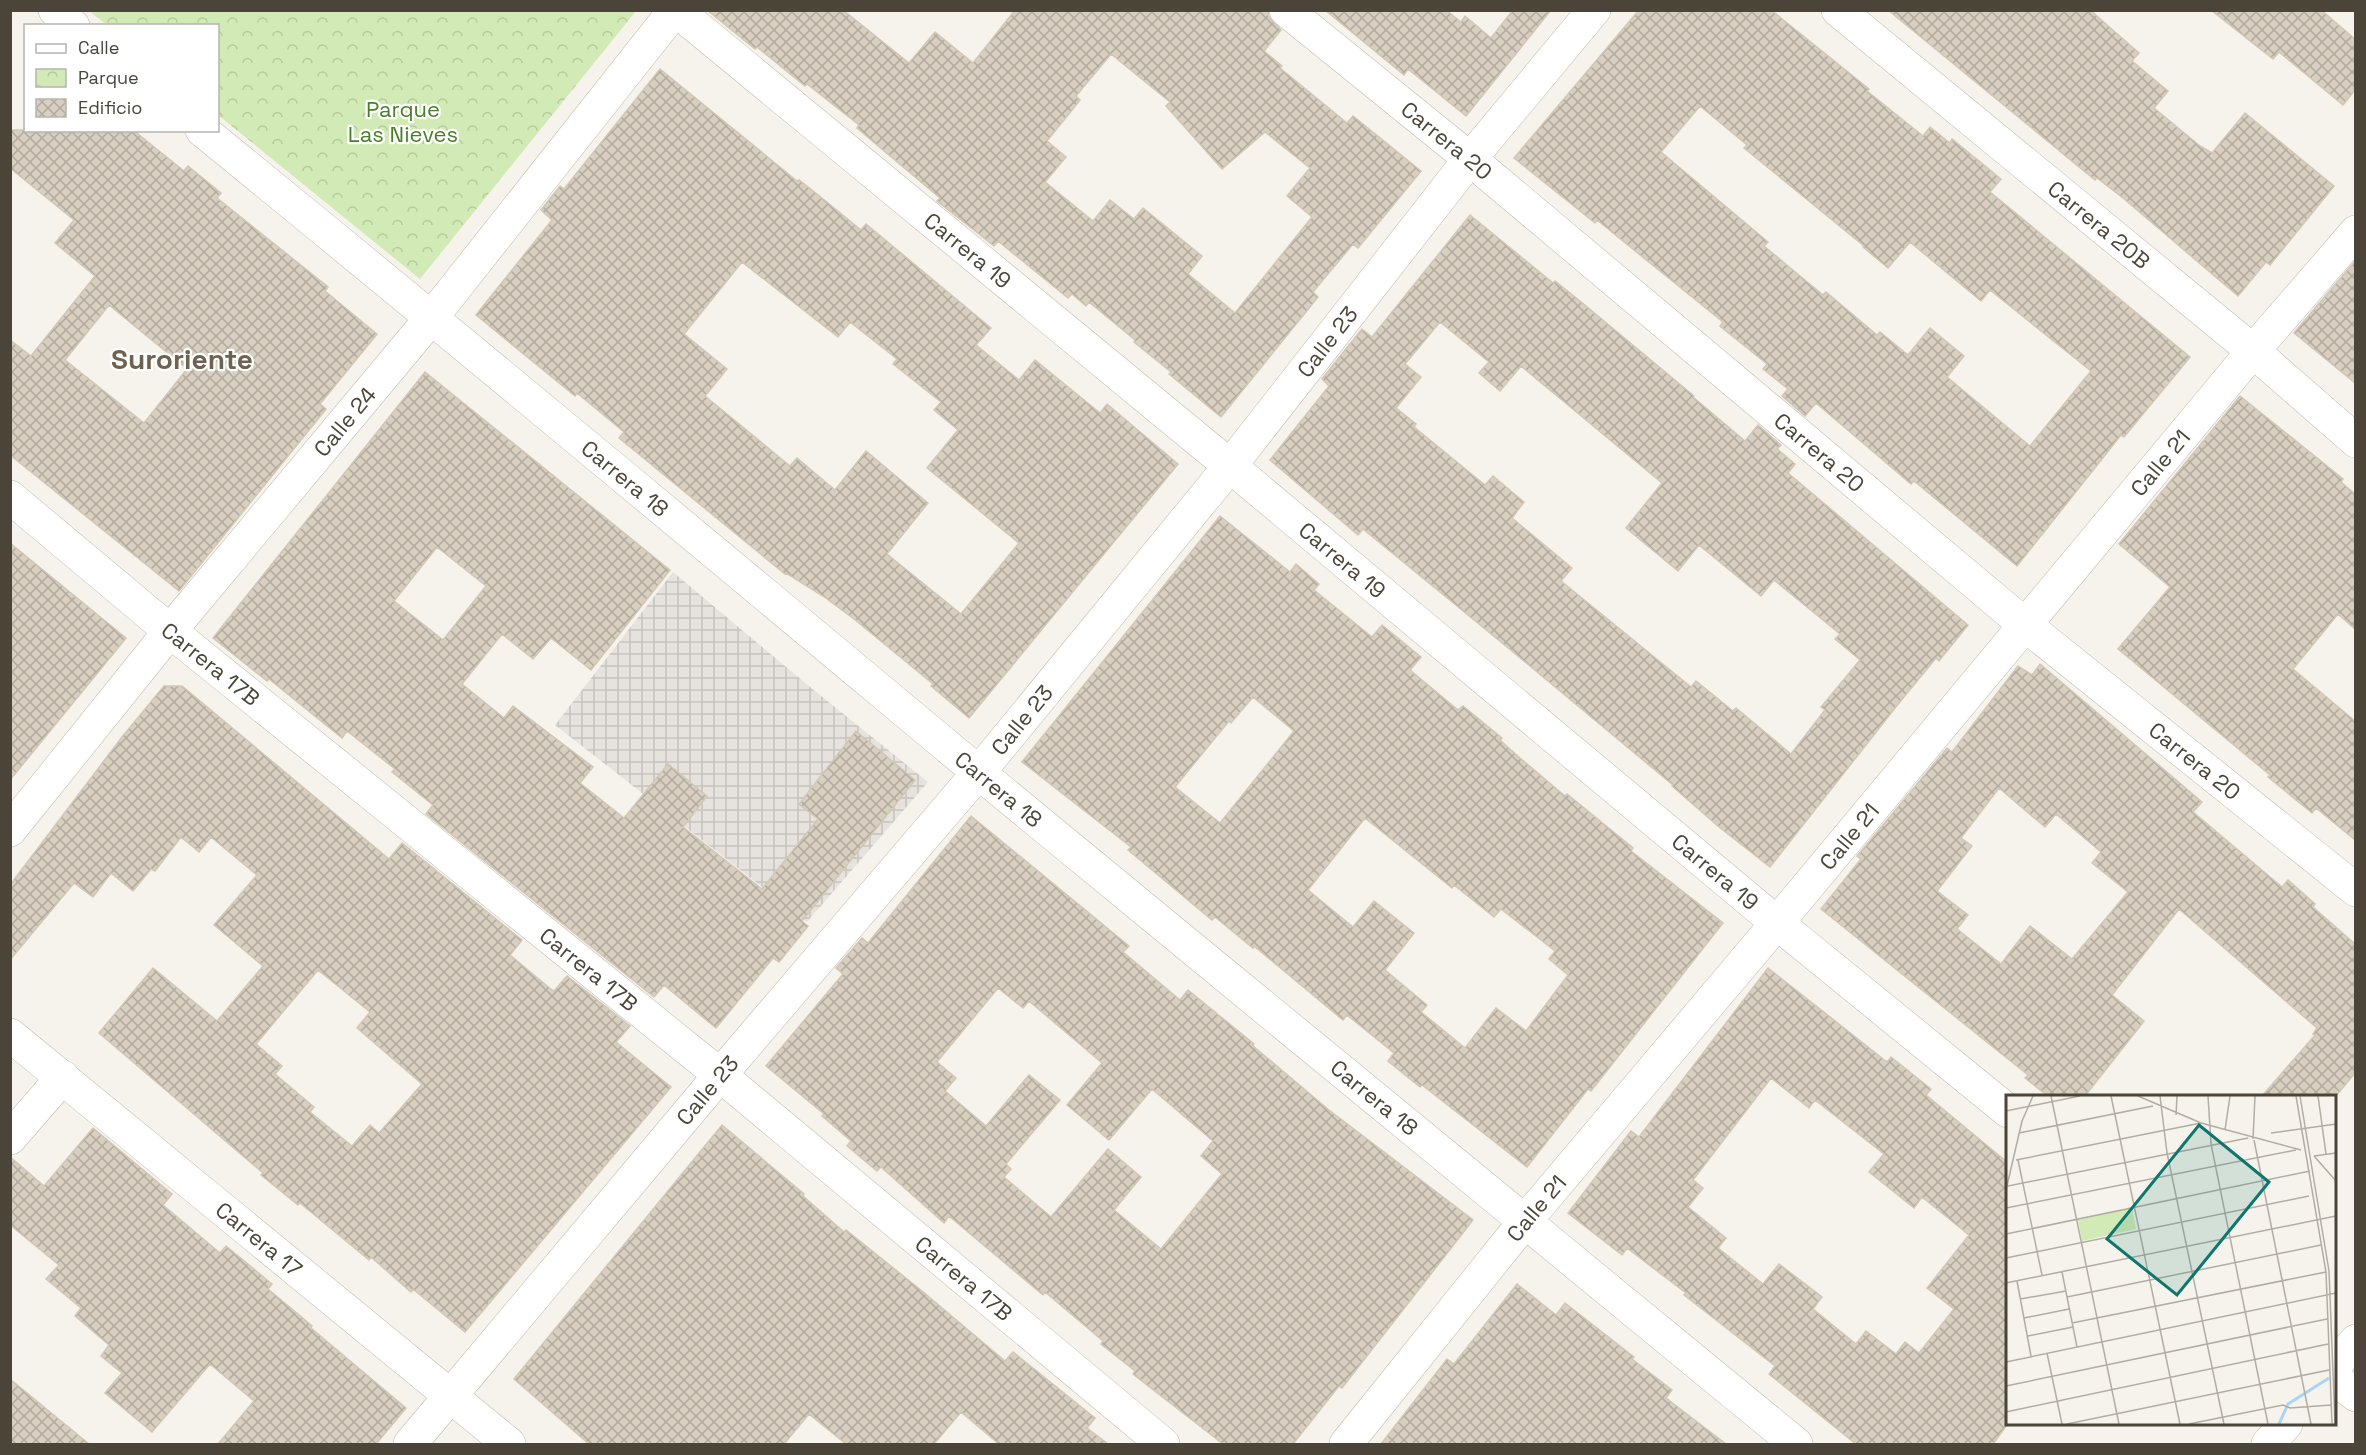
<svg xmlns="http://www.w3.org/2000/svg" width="2366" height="1455" font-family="'Space Grotesk',sans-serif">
<defs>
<pattern id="industrial-grid" width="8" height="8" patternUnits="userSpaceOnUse" patternTransform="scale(1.5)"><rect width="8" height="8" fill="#e6e2dd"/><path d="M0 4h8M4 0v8" fill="none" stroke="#c7c3be"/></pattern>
<pattern id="park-crowns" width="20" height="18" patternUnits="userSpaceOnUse" patternTransform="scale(1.5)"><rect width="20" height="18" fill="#d2eab5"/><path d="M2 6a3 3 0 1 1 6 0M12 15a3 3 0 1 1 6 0" fill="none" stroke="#b6ca9c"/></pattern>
<pattern id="building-cross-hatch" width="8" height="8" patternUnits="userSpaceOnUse" patternTransform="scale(1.5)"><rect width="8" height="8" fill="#d8cfc1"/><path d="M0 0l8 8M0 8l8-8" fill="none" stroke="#b1aa9e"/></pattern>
</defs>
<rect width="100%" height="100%" fill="#f6f3ec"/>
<!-- industrial -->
<path fill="url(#industrial-grid)" d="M673,572l137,115 118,95 -121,140 -252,-197z"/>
<!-- park -->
<path fill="url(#park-crowns)" d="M89,11h547l-216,268 -202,-164v-89l-111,-1z"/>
<!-- building -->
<path fill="url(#building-cross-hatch)" stroke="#d3c7b4" stroke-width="1.5" fill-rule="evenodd" d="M707,10h136l66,53 26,-31 38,31 42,-53h253l1,7 12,13 -17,21 18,15 -2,2 67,55 6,-7 68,55 -63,77 -5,-4 -40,48 5,5 -97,120 -52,-43 2,-2 -37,-30 1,-2 -46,-38 -3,4 -14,-12 -4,4 -70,-57 -4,5 -57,-45 3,-3 -83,-70 2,-3 -52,-41 -2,2 -48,-39 -2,2zM1111,54l59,48 -4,4 56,63 43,-37 45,36 -23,28 25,21 -77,96 -47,-39 14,-18 -59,-48 -9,11 -24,-19 -17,21 -48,-39 21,-25 -19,-16 33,-41 -4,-4z
M1325,10h121l15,12 4,-6 26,22 22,-28h38l-85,106 -58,-47 -4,6z
M1639,10h132l72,58 26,21 -2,2 56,45 7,-9 20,16 2,-4 49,40 -11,13 200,165 -66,80 -3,-2 -104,131 -103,-85 -3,3 -95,-81 -11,13 -23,-20 6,-7 -25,-20 4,-5 -47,-38 3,-4 -126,-102 -2,3 -81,-65zM1700,106l47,39 -3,3 120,98 -1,1 25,21 22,-26 71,59 9,-11 101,81 -61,75 -83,-69 17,-21 -34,-28 -22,27 -28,-23 -3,3 -51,-43 -3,3 -59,-49 4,-4 -107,-90z
M1888,10h202l49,43 -7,8 36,30 -14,17 46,38 12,7 33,-40 89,73 -64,79 -4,-3 -28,34 -115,-98 -26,-20 -2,2z
M2211,10h110l34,29v51l-12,15 -64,-53 -6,7z
M660,69l137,112 2,-1 18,14 44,36 5,-6 125,104 -15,17 43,35 16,-20 65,53 7,-9 71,60 -209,254 -38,-32 2,-2 -79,-65 -31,-23 -37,-23 -1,1 -166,-136 5,-6 -47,-39 -2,3 -99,-81 76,-95 -11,-10 19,-24 4,3zM742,262l96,75 12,-15 47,37 -4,5 48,38 -7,8 24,20 -31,38 92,75 -58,71 -74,-60 41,-51 -62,-52 -31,39 -38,-32 -7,8 -85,-70 22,-27 -43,-35z
M10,130h123l51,41 4,-5 33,27 -4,5 111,89 -3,4 52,43 -57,70 6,5 -147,182 -169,-136v-115l21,16 64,-80 -40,-33 19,-23 -64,-52zM109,305l78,64 -43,54 -79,-63z
M1470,215l83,68 2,-2 25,20 114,95 -1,1 52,44 13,-16 23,20 -4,4 18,15 -7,9 180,152 -29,36 -3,-3 -37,45 -129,164 -51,-40 -47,-41 1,-1 -166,-138 -144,-118 -5,6 -88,-75 59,-74 -7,-7 23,-29 17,-21 10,8zM1440,322l49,40 -10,11 21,18 21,-25 141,117 -36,45 52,43 21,-26 62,51 13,-16 66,54 -5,5 25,21 -39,47 4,3 -34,44 -55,-46 -3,3 -37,-30 -5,6 -130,-106 11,-13 -60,-50 12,-16 -31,-26 -8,9 -71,-58 2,-3 -20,-16 25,-31 -16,-13z
M2355,261v122l-61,-50z
M425,372l245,198 -79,100 -40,-32 -18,21 -31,-25 -40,50 42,34 9,-12 80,61 -13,16 44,35 44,-54 39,32 -24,31 79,62 56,-70 -19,-15 57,-73 59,49 -113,141 6,5 -29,36 -6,-4 -57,70 -52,-43 -10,12 -228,-183 7,-9 -41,-33 3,-3 -48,-38 -5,7 -73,-59 -2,2 -54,-43zM437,547l49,39 -43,54 -49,-39z
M2240,396l103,83 -2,3 14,12v135l-17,-15 -45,55 62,52v119l-39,-32 -4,5 -44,-36 2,-2 -152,-126 52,-62 -51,-43z
M1220,516l70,56 6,-8 23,20 -5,6 58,47 10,-12 39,32 -11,13 48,40 5,-4 39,32 -2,2 20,18 45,38 2,-2 66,54 -2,3 92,72 -132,168 -3,-2 -61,78 -105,-82 -2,2 -32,-26 6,-8 -47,-38 -4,5 -89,-74 -1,2 -38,-31 -3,3 -84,-70 3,-3 -109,-85zM1253,697l41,34 -74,92 -45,-36 54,-66 2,2zM1365,818l87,70 2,-3 40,32 7,-8 54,42 -6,8 19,16 -42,56 -30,-23 -31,40 -44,-36 6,-7 -42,-35 29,-37 -40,-32 -21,26 -45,-37z
M10,543l116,95 -116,142z
M2040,664l162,138 -9,10 89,75 6,-7 27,24 -2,3 42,37v129l-19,23h-74l53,-61 -2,-1 4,-6 -138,-119 -67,86 32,26 -59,75h-37l-23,-18 3,-3 -207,-166 40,-50 -4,-3 90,-108 5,4 66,-86 14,9zM1999,788l46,39 11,-13 45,38 -9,11 36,29 -56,67 -42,-33 -29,38 -44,-35 11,-14 -31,-24 35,-45 -11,-8z
M164,686h18l207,173 13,-16 120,97 -12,15 42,35 2,1 13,-15 63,50 -14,16 55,45 -206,245 -52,-43 -2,3 -40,-35 -2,3 -69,-57 -2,2 -37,-30 2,-2 -164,-140 54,-65 64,53 46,-55 -49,-41 43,-50 -46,-38 -12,15 -18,-15 -26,34 -4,-2 -18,22 -22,-18 -18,24 -19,-14 -64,77v-75l112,-148zM318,970l52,42 -13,16 65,56 -43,49 -9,-8 -18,21 -42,-34 4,-5 -39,-33 7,-8 -26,-22z
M971,816l158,130 -6,6 57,48 8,-10 66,54 -1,2 76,64 144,110 -131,168 -3,-2 -46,58h-70l-90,-70 2,-3 -34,-27 2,-3 -58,-49 -2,3 -94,-79 -5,7 -63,-56 -4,4 -30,-25 4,-5 -29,-25 2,-2 -58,-48 77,-92 -7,-6 26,-30 6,5zM998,988l25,20 6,-7 73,62 -35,42 42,35 43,-51 61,52 -12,15 21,18 -61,75 -47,-39 27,-33 -33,-28 -57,68 -47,-40 7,-8 -5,-5 54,-64 -31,-25 -43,51 -41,-35 11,-13 -19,-16z
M1768,968l119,94 4,-5 40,32 -5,6 81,67v263l-14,19h-137l-87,-70 6,-8 -91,-71 2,-2 -59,-45 -5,7 -54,-42 63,-82 8,6zM1771,1078l38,30 6,-8 69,54 -15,18 45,36 8,-11 47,38 -42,53 27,21 -35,44 -14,-11 -9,12 -30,-23 -10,13 -43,-35 9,-12 -43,-33 -16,20 -45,-36 8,-10 -38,-31 15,-19 -10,-8z
M722,1125l82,69 -1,2 41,36 2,-2 76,61 83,70 8,-9 82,66 -8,10 21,16h-109l-38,-32 -27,32h-88l-37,-30 -25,30h-195l-75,-65z
M93,1128l79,66 -9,11 57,48 6,-7 46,38 -4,5 44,37 -1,2 95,80 -30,36h-158l36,-43 -44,-37 -58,68 -47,-39 17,-20 -21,-17 8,-11 -34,-29 6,-8 -35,-29 13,-14 -49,-40v-68l34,29z
M1517,1284l39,31 9,-12 69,54 -2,2 40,31 -6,8 60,46h-345l66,-85 7,5z
M10,1379l79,65h-79z"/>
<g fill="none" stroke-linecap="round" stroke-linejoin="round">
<defs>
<g id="minor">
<path d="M55,10l18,16"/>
<path id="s1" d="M676,10l554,456 547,457 231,188"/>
<path id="s2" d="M1286,10l184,149 554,465 332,266"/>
<path id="s3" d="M1838,10l415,341 103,90"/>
<path id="s4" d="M202,130c261,212 518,427 776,642 272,225 547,447 818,672"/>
<path id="s5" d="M10,497l160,134 550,444 443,369"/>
<path id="s6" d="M10,830l160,-199 262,-314 243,-307"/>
<path id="s7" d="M10,1035l499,409"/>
<path d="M10,1138l53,-61"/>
<path d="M2334,1366l22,-25"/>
<path d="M2334,1378l22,17"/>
<path id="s8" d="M410,1444l310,-369 259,-303 251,-306 240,-307 124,-149"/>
<path id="s9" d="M1346,1444l180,-224 251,-297 476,-572 103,-119"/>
<path d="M2268,1444l18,-20"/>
</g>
</defs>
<!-- minor casing -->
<use href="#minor" stroke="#c2bbae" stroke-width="34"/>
<!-- minor -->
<use href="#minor" stroke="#fff" stroke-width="33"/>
</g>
<g text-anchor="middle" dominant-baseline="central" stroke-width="4.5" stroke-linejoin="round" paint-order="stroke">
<!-- park labels -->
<g font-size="22" fill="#4a7f2a" stroke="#fff">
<text x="403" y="109">Parque<tspan x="403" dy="25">Las Nieves</tspan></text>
</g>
<!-- street labels -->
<g font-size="22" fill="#4b4439" stroke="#fff">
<text stroke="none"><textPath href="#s2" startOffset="207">Carrera 20</textPath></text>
<text stroke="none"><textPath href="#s3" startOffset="338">Carrera 20B</textPath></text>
<text stroke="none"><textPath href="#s1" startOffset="378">Carrera 19</textPath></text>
<text stroke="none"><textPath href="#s8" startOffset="1434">Calle 23</textPath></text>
<text stroke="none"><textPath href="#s6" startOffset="528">Calle 24</textPath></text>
<text stroke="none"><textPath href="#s2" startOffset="693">Carrera 20</textPath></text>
<text stroke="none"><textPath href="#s9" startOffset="1275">Calle 21</textPath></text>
<text stroke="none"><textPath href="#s4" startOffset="548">Carrera 18</textPath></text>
<text stroke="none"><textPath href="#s1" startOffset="864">Carrera 19</textPath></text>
<text stroke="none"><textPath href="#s5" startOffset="261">Carrera 17B</textPath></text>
<text stroke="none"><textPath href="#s8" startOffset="948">Calle 23</textPath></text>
<text stroke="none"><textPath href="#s2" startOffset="1179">Carrera 20</textPath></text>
<text stroke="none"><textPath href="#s4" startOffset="1034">Carrera 18</textPath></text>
<text stroke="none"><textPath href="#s9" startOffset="789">Calle 21</textPath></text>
<text stroke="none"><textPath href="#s1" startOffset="1350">Carrera 19</textPath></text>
<text stroke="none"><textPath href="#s5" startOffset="747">Carrera 17B</textPath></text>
<text stroke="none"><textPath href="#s8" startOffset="462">Calle 23</textPath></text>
<text stroke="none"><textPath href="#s4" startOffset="1520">Carrera 18</textPath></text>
<text stroke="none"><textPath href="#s9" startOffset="303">Calle 21</textPath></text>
<text stroke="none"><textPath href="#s7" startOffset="322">Carrera 17</textPath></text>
<text stroke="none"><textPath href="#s5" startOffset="1233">Carrera 17B</textPath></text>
</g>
<!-- district labels -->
<g font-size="28" font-weight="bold" fill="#6e6250" stroke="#fff">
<text x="182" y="359">Suroriente</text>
</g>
</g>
<!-- overview -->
<g transform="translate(2006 1095)">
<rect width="330" height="330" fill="#f6f3ec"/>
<path d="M126,113l4,21 -54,12 -4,-21z" fill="#d2eab5"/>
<path fill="none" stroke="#a9d4f2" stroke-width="3" d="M273,329l9,-20 41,-26"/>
<path fill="none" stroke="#b2ada4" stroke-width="1.5" d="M45,1l68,328M105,1l69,328M132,1l63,27 100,27M154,1l7,57 57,271M202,1l3,48 57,280M290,1l30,176 6,152M294,1l29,175 6,153M312,1l8,58M0,16l74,-15M170,20l1,-19M219,35l5,-34M13,38l134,-27M265,38l65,-9M247,44l2,-43M248,45l57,284M308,61l22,25M308,61l22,-3M10,65l185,-37M12,65l24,115M2,91l240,-48M0,95l16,-69 11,-25M0,113l290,-58M0,139l304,-63M0,163l303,-62M56,177l15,75M11,186l14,75M0,188l330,-67M61,202l254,-52M14,204l46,-8M18,223l45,-9M66,228l254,-51M22,241l45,-9M41,258l15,71M0,267l330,-69M0,291l321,-67M0,317l322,-68M61,329l262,-54M183,329l94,-19 7,3 41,-3"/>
<path fill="#0f766e" fill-opacity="0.15" stroke="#0f766e" stroke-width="3" d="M193,30l70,57 -92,113 -70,-56z"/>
<rect width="330" height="330" fill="none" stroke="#4b4439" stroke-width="3"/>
</g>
<!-- border -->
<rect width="2366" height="1455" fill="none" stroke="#4b4439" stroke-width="24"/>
<!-- legend -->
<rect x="24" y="24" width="195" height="108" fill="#ffffff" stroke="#b7b4b0" stroke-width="1.5"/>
<rect x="36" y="44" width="30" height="9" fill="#ffffff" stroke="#b7b4b0" stroke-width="1.5"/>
<text x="78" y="54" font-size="18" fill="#4b4439">Calle</text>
<rect x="36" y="69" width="30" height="18" fill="url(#park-crowns)" stroke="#b7b4b0" stroke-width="1.5"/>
<text x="78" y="84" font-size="18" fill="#4b4439">Parque</text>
<rect x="36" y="99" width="30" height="18" fill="url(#building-cross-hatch)" stroke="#b7b4b0" stroke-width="1.5"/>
<text x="78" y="114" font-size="18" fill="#4b4439">Edificio</text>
</svg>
